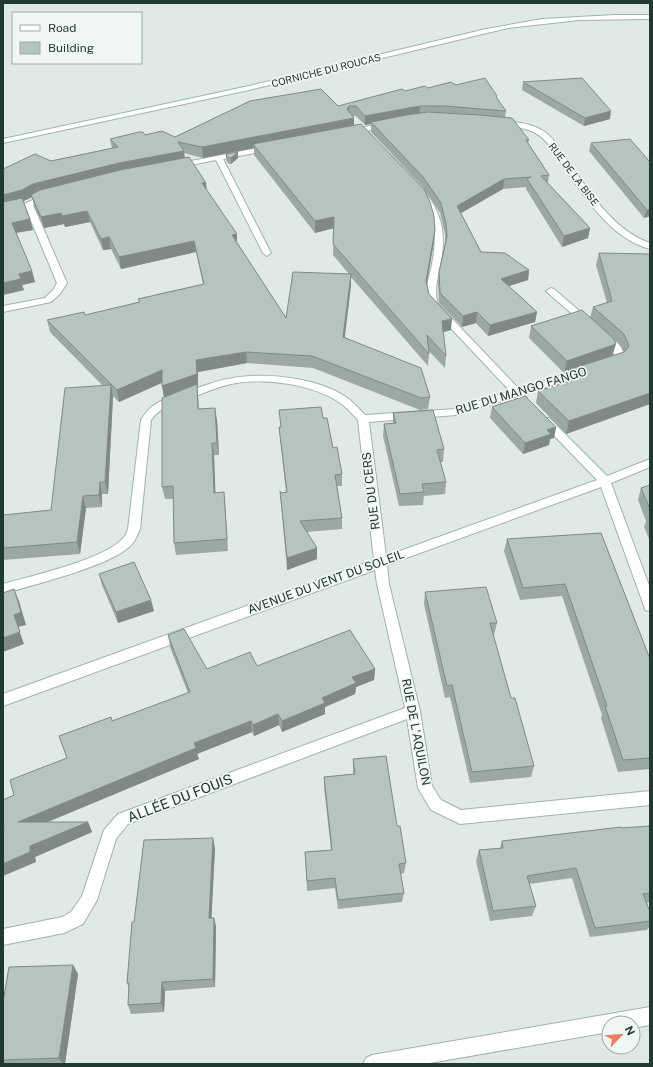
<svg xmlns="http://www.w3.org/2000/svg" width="653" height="1067" font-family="'Public Sans',sans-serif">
<rect width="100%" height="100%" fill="#e0eae5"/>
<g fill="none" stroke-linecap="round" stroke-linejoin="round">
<defs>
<path id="minor" d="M499,122c14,-2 36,2 47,11 9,7 15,18 21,27 22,30 45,70 83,83v6c-41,-11 -66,-54 -89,-86 -7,-11 -14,-24 -26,-30 -11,-7 -23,-5 -36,-7z
M386,123h3v4l-40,7 -4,-2 4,-2z
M268,146h3v4l-48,9 48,94 -4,3 -4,-3 -47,-93 -40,8 -4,-2 4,-2z
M416,188h6c22,27 25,49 17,82 -2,12 -5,22 -1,34l81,85 69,-22 5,3 -1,2 -68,22 3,4 -5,3 -7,-4 -59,18 -87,7 17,134 211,-76 -56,-58 -1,-2 1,-2h8l58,58 43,-17v8l-39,16 39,105v23l-5,-1 -1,-4 -43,-119 -214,78 2,19 31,127 12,75 9,14 20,10 189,-19v14l-190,19 -29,-14 -13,-22 -11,-69 -279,105 -12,15 -19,61 -14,24 -19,9 -61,12v-16l59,-12 9,-5 11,-16 22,-66 14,-16 287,-106 -28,-124 -2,-14 -372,136v-12l371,-134 -16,-140c-5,-5 -10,-11 -15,-15 -27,-21 -79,-28 -112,-21 -14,3 -27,9 -41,14 -14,5 -30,9 -39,22l-11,109c-2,4 -4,10 -7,14 -19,23 -99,41 -130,51v-10c28,-8 104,-25 121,-47 2,-2 3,-5 4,-8l13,-109c11,-19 25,-21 45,-28 15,-5 31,-12 47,-14 34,-6 89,0 117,22 6,5 10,10 15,15l90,-6 55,-18 -81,-86c-5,-13 -1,-24 2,-36 7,-35 5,-50 -16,-79z
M45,194h3l4,2 -19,9 34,78 -7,11 -9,8 -48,10v-6l42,-8 8,-8 4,-7 -33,-79z
M551,288l3,1 37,32 2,2 -2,2h-6l-37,-32 -2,-2z
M603,333c9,2 22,15 21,24l-4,6 -10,3 -5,-3 8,-5 1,-4 -3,-5 -13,-13z
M650,1007v18l-17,3v-5h-24v9l-185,32h-61l3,-6 6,-3z"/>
<path id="secondary" d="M615,15h35v4l-71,1 -71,8 -259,62 -246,53v-4l246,-53 237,-57 56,-10z"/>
</defs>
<!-- minor casing -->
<use href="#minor" stroke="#a3b1ac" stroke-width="2"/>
<!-- secondary casing -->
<use href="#secondary" stroke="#a0b4ac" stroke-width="2"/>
<!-- minor -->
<use href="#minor" fill="#fff" fill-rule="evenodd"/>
<!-- secondary -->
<use href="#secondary" fill="#fff" fill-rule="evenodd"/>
</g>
<!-- wall -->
<path fill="#9ca9a3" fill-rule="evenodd" d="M523,82l87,37 -26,7 -62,-36z
M456,85l41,13 9,13 -1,6 24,23 -1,3 21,32 -1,8 42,45 -2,10 -26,9 -36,-58v-2l-23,2 -42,24 20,39 48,18 -1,10 -19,6 28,26 -2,10 -47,14 -12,-13 -14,4 -23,-24 -1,-20 1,-11 6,-30v-8l-5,-21 -17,-26 -52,-55v-8l-6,1 -9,-9h-4l2,2v7l81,105 -1,11 -7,43 2,10 22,36 -8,2 3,24 -1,12 -17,-18 1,4 -1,12 -77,-89v8l-6,52 85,60 -2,12 -8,1 -107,-42 -66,-5 -49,9v14h-1l1,10 1,13 18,11 2,35h-5l1,38 10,11 3,47 -52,4 -2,-12 -1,-44h-8l-3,-12 2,-90 -2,-15 -43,20 -6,-6 -5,98h-6v13l-16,1 -6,46 -77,6v-45l48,-5 52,-124 -53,-54 -3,-12 38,-5 54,-13 -1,-3 65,-15 -7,-32 -75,17 -10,-20 -8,1 -13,-28 -25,5 -1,-3 -20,4 -10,-22 -2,-9 -9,4 10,29 -17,3 16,38 3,11 -13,3 2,5 -21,5v-126l48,-8 61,-13 -2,-9 35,-4 30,2 163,-31 67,-15 23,-3zM254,148v7l61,78 19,-5 -1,27 16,19 -63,44 -49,-75 -30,-51 -1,-9 -21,-25 -1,-5 19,5z
M591,143l59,19v54l-6,2 -55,-67z
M226,154l12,4 -7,6 -3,-1 -2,-3z
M599,253l51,151 -84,30 -30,-31 2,-12 34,-10 -1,-1 3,-10 -10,3 -35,-35 2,-12 59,-8 3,-11 14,-4 -11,-38zM614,340l7,6 2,6 -11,4z
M492,407l64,20 -2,11 -4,1 -1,6 -26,9 -33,-36z
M279,410l44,8 10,30 9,26v12h-5l5,32v11l-35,3 10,16v11l-30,11 -6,-68 -1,-11 1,2 5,-1 -6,-54 -1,-11h2z
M393,413l51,36 -1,13h-3l6,20 -1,12 -21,2 -1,9 -24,1 -16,-70 1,-12 9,-1z
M650,485v56l-6,-14 2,-6 -8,-21 3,-12z
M601,533l49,126v110l-32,3 -17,-54 1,-3 -40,-119 -42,4 -16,-49 3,-12z
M99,574l55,37 -36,12 -16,-38z
M425,592l72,31 -3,12h-1l18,63 23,68 -3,11 -61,6 -20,-86 -5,1 -21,-94z
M168,635l39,34 50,-3 118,3 -1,11 -18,7 -1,7 -30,13v7l-43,18 -3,-7 -25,11 -2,-4 -55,22 2,5 -151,63h40l4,10 -57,25 1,5 -32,-32 10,-35 53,-37 45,-37 76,-28 -18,-46z
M353,759l44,67 9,37 -2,10 -4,1 4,19 -2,9 -64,7 -3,-21 -28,3 -2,-39 26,-2 -7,-63v-10l29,-3z
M650,826v76l-4,1 4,18v5l-3,4 -57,7 -18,-59 -43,6 7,22 -4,10 -42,5 -14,-60 3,-11 21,-2 2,-7z
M215,848l-4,70h3l2,9 -1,60 -50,4 -1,21 -33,2 -3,-9 1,-17 -2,-5 7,-61z
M73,965l5,9 -13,90h-62v-62z"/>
<!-- shaded-wall -->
<path fill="#7f8985" d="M349,106v10l-2,-7z
M420,106l-1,10 -48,6v2l-6,1v-9z
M611,111l-1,8 -26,7 1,-8z
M354,118v10l-101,16 1,4 -51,10 -1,-11z
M184,151l1,10 -154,34 1,2 -8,4 -21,5v-11l30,-11 86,-21z
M238,152v6l-7,6v-6z
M504,179l-1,10 -47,27 1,-10z
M202,183h4l1,11z
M650,209v7l-6,2 3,-8z
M87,211l3,11 -25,5 -3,-11z
M61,213l3,11 -20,4 -3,-11z
M334,217v11l-19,5v-12z
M30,219l3,11 -19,3 -2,-10z
M590,228l-2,10 -26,9 2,-11z
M435,230l-1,11 -9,52 1,-12z
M237,234v11l-5,-10z
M109,237l2,12 -8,1 -2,-11z
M194,241l2,11 -75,17 -2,-12z
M529,270l-1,10 -29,9 2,-10z
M32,271l3,11 -13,3 2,5 -21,5v-12l16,-9z
M351,274v11l-8,64v-12z
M477,312l-1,11 -14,4 1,-11z
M537,312l-2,10 -47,14 2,-11z
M452,319l-1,11 -11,3 2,-12z
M616,344l-4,13 -38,11v2l-10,3 3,-12z
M246,352l1,11 -49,9v14h-1l1,10 1,25 -35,-23 -2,-12 34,-26z
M162,370l2,12 -45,20 -2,-12z
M111,385l2,12 -5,97 -3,-12z
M650,393v11l-84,30 3,-13z
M215,408l2,12 2,35 -2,-12z
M556,427l-2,11 -4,1 -1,6 -26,9 2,-11 22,-13z
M212,443l2,12 2,50 -2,-12z
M100,482l2,12v13l-3,-12z
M224,492l1,12 3,47 -1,-12z
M83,496l3,12 -6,46 -3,-12z
M317,548v11l-30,11v-12z
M14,589l5,12 7,24 -8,2 6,17 -21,8v-14l11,-23z
M151,600l3,11 -36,12 -2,-11z
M375,669l-1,11 -18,7 -1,7 -30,13v7l-43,18v-11l40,-23 30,-21z
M278,714l1,11 -25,11 -1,-11z
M251,721l1,11 -55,22 2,5 -176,73 -5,-10 176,-79z
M88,822l4,10 -57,25 1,5 -33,14v-12l27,-18z
M213,838l2,10 -4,80 -2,-10z
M214,918l2,9 -1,60 -2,-8z
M73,965l5,9 -13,90h-2l-4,-6z
M162,982l3,9 -1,21 -3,-9z"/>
<!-- building -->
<path fill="#b5c4be" stroke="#7f8985" d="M485,78l12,18 -1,1 10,14 -61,-5h-25l-55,10 -9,-10h-7l-2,3 7,9 -152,29 -24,-5 6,9 -65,12 -86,21 -11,6 -19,5v-26l32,-15 16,7 67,-14 -8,-8 29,-7h4l2,3 17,-4 13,6 75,-36 71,-12 17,17 64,-17 3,2 20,-5 3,2 23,-6 5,3z
M582,78l29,33 -26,7 -62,-36z
M428,112l51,3 33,3 17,22h-3l23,35 -8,1 49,52 -26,8 -37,-57 4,-2 -27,2 -47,27 24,46 24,1 24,17 -28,9 36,33 -47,13 -13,-13 -14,4 -23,-23 -1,-21 8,-35 -1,-13 -5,-21 -18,-26 -52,-55 35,-7z
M361,124l63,65 6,13 4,14 1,14 -9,51 3,13 23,25 -10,2 4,35 -19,-21 2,19 -96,-110 1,-27 -19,4 -62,-77z
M630,139l20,23v47l-3,1 -56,-67z
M238,152l-7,6 -4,-1 -1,-3z
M189,157l17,26h-4l35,51 -5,1 54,83 7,-46 58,2 -8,63 78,31 9,29 -9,1 -109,-42 -66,-4 -50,8 1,14 -35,12v-16l-45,20 -70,-70 37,-8 1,3 55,-13 -2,-3 66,-15 -10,-43 -75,16 -10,-20 -8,2 -14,-28 -25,5 -1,-3 -20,4 -10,-22 9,-5 80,-20z
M22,198l8,21 -18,4 20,48 -13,3 2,5 -18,4v-81z
M599,253l51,1v139l-81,28 -31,-30 45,-14 -9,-9 50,-16 5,-6 -5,-12 -31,-27 19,-6z
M582,310l32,29 2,5 -49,17 -36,-35z
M197,384l1,25 17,-1 2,35h-5l2,50 10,-1 3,47 -53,4 -1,-57 -11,1v-89z
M111,385l-6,97h-5l-1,13 -16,1 -6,46 -74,6v-33l48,-5 14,-122z
M525,396l31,31 -9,3 4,4 -26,9 -33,-36z
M321,407l2,11h4l6,30 4,-1 5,27 -7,1 7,43 -42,3 17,27 -30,10 -7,-67 1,2 6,-1 -8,-65h2l-2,-17z
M433,410l11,39 -7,1 9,32 -24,2 2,8 -24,2 -16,-70 12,-1 -3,-10z
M650,485v24l-9,-21z
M601,533l49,126v99l-27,2 -18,-54h2l-42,-122 -42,4 -16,-49z
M134,562l17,38 -35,12 -17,-38z
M486,587l11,36h-7l21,75h4l19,68 -62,6 -20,-87 -5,1 -22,-94z
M14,589l7,23 -7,3 6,17 -17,6v-45z
M184,629l23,40 43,-17 7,14 93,-36 25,39 -23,8 4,6 -34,15 3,5 -43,18 -4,-7 -25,11 -2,-4 -57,22 2,5 -178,74h70l-58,24v6l-27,12v-33l1,-1 -1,-5v-25l11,-5 -4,-15 57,-22 -8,-22 52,-19 1,4 78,-29 -22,-57z
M386,756l11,70h3l6,37 -7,1 5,29 -66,7 -3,-22 -28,3 -2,-29 27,-2 -8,-73 31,-3 -2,-15z
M650,826v67l-7,1 7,18v9l-55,7 -19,-60 -49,8 9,30 -43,5 -14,-61 24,-2 -1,-7 119,-14v1z
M213,838l-4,80h5l-1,61 -51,3 -1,21 -33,2 1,-22h-2l5,-61h2l10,-82z
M73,965l-14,93 -56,2v-58l6,-35z"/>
<g text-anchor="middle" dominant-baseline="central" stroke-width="3.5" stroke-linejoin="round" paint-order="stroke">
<!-- far-street labels -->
<g font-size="10" fill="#223832" stroke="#f0f6f3">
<text transform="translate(326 70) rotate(-14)">CORNICHE DU ROUCAS</text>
<text transform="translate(574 174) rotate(53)">RUE DE LA BISE</text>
</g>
<!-- street labels -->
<g font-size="12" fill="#223832" stroke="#f0f6f3">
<text transform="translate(521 391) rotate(-17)">RUE DU MANGO FANGO</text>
<text transform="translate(371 491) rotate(-97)">RUE DU CERS</text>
<text transform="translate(326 582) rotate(-20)">AVENUE DU VENT DU SOLEIL</text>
<text transform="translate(416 732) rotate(79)">RUE DE L'AQUILON</text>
</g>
<!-- near-street labels -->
<g font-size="14" fill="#223832" stroke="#f0f6f3">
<text transform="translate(180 798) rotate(-21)">ALLÉE DU FOUIS</text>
</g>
</g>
<!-- border -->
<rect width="653" height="1067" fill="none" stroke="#223832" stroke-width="8"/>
<!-- legend -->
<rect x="12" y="12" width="130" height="52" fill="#f0f6f3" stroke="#9eaaa6"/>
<rect x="20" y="25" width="20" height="6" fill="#ffffff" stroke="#9eaaa6"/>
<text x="48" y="32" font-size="12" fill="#223832">Road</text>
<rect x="20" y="42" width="20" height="12" fill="#b5c4be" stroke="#9eaaa6"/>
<text x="48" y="52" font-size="12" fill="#223832">Building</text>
<!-- north arrow -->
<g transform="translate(621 1035) rotate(64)"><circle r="19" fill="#f0f6f3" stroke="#9eaaa6"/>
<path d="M0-3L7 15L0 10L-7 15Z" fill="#e77f60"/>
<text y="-6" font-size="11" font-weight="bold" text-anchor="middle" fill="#223832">N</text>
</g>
</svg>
